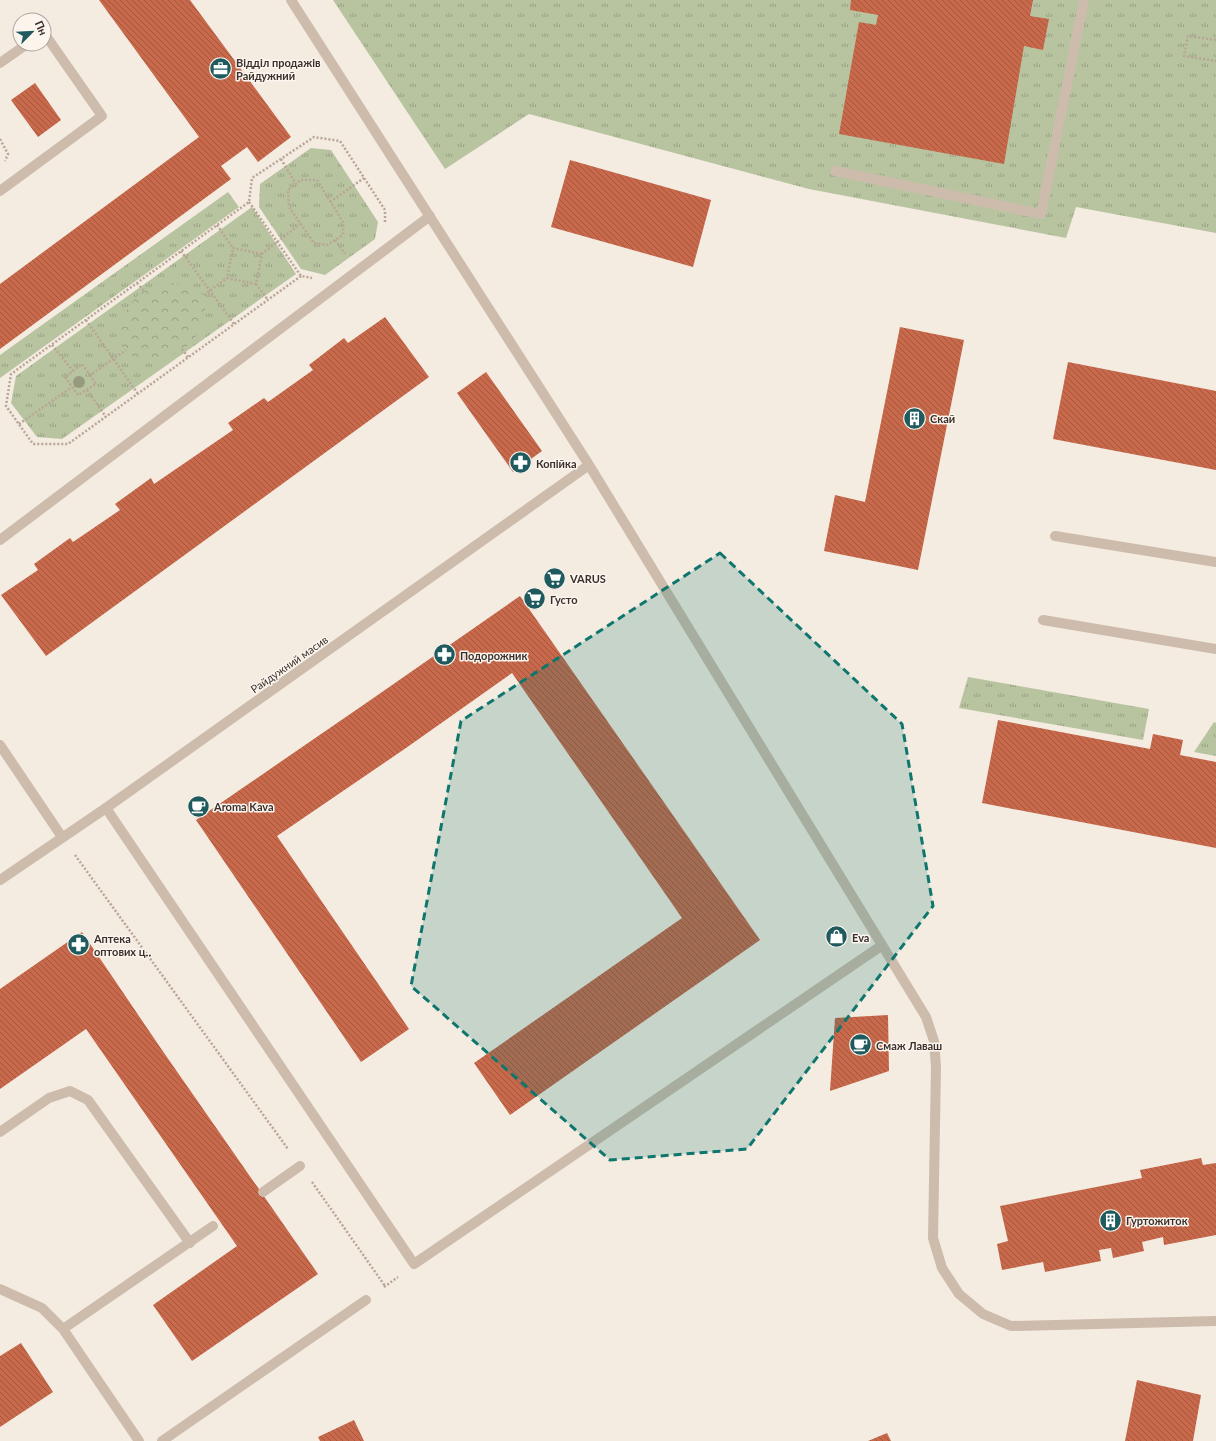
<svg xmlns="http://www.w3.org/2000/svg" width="1216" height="1441" font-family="Lato,sans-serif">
<defs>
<pattern id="grass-tufts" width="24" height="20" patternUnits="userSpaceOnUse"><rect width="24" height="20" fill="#b8c4a0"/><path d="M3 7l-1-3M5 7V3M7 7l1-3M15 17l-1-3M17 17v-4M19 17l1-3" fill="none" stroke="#97a083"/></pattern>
<pattern id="park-crowns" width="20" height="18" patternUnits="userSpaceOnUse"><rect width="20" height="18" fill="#b8c4a0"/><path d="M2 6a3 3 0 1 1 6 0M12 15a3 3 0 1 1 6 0" fill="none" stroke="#97a083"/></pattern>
<pattern id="building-back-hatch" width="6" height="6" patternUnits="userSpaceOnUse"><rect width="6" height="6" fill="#c8694b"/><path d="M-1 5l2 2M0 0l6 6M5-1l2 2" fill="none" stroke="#a4573f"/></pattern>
</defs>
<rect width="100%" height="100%" fill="#f4ebe1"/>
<!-- grass -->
<path fill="url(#grass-tufts)" d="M333,0h883v233l-140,-26 -10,31 -257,-49 -280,-75 -84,55z
M311,148l20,2 47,72 -3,17 -50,36 -24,-6 -42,-62 1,-23z
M228,192l11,15 -239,171v-23z
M252,207l44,67 -234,165 -25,-2 -26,-34 5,-27z
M968,677l181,32 -6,31 -184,-32z
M1214,722l2,1v33l-22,-4z"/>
<!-- park -->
<path fill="url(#park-crowns)" d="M178,284l21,5 7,8c1,47 -33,71 -77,58 -3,-4 -7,-9 -8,-13 -5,-21 12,-49 32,-56 8,-3 17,-2 25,-2z"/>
<!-- building -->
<path fill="url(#building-back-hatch)" d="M99,0h91l101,137 -33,25 -11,-15 -26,19 10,13 -231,170v-65l199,-147z
M851,0h182l-3,16 19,3 -6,31 -19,-4 -20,118 -165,-30 20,-112 17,3 2,-10 -28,-5z
M35,83l26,37 -23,17 -27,-37z
M570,160l141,40 -18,67 -142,-40z
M385,317l44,60 -383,279 -45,-61 37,-25 -4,-6 36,-26 3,4 47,-32 -5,-6 36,-26 3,6 79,-54 -5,-7 36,-25 4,4 45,-32 -4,-5 35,-27 4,5z
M900,327l64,13 -46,230 -94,-19 11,-56 30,7z
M1068,362l148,29v79l-163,-31z
M486,372l56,79 -29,21 -56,-79z
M520,596l240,344 -250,175 -36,-52 208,-145 -170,-245 -106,75 -129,88 132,193 -48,33 -165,-242 176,-121z
M998,720l152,29 3,-15 30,6 -3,15 36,7v86l-234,-45z
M82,932l80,118 156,224 -126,87 -39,-56 84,-59 -151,-217 -86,60v-100z
M888,1015l1,56 -59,20 5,-73z
M1201,1158l2,7 13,-2v72l-52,10 -1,-8 -21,5 2,9 -31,7 -2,-10 -12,2 2,11 -56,11 -2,-10 -41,8 -5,-26 11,-3 -8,-35 142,-28 -2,-8z
M21,1343l32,49 -53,35v-71z
M1137,1380l64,15 -8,46h-68z
M354,1420l10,21h-44l-2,-4z
M887,1433l4,8h-23z"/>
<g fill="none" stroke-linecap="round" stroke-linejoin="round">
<!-- path -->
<path stroke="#b9a596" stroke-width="2.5" stroke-dasharray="2 2" stroke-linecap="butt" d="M1216,40l-28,-4 -4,20 32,5
M0,139l8,15 -3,7
M281,159l15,25
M301,180h16l26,42v13l-16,10 -13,-2 -25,-36 -1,-17z
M249,202l52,74 11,2
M330,202l34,-24
M217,225l16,23
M335,240l10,14
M181,251l53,73
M262,254l-29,-6 -6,30 29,6 6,-30 38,-30
M301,276l-233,168h-35l-27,-38 5,-32 238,-172 3,-24 62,-41 26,4 45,69v14
M137,283l7,8
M256,284l12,16
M204,295l23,-17
M86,320l52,74
M52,345l21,26
M182,349l6,8
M90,375l6,9 -18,11 -13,-18 17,-13 8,11 36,-25
M87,390l19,27
M19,424l53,-37
M75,855l213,294
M312,1182l73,104
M384,1287l14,-10"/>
<!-- service -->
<path stroke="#cdbbac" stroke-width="10" d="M0,63l27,-19
M835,171l206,43 43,-214
M0,191l102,-75 -58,-83
M1055,536l161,26
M0,540l430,-324
M1043,620l173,29
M0,745l62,92
M106,808l308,456 467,-318
M0,1132l49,-34 21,-7 18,9 102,143
M263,1192l37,-26
M0,1289l42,19 21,21 76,112
M63,1329l150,-103"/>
<!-- minor -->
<path stroke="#cdbbac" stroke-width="10" d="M291,0l298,465 337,552 8,24 2,26 -3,171 9,30 17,26 24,20 28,12 205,-5
M0,880l106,-72 483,-343
M162,1441l204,-141"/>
</g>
<!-- trees -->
<circle fill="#969b7f" cx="79" cy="382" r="6"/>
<!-- marked area -->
<path fill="#0f766e" fill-opacity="0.2" stroke="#0f766e" stroke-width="3" stroke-dasharray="8 5" stroke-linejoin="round" d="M720,553l182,171 31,182 -186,243 -137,11 -199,-174 50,-265z"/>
<!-- icons -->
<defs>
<symbol id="office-disc" viewBox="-11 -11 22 22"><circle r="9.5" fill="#1f5a5e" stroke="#fbf5ee"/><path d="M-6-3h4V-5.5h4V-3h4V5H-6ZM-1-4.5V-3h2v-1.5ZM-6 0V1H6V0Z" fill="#fff"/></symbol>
<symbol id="building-disc" viewBox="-11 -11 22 22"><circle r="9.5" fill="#1f5a5e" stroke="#fbf5ee"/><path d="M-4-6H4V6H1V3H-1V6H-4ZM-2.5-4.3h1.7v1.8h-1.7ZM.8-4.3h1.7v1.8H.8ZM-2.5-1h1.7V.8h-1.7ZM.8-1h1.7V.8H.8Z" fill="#fff"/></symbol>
<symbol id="pharmacy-disc" viewBox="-11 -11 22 22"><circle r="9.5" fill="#1f5a5e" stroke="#fbf5ee"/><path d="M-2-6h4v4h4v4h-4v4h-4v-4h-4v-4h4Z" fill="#fff"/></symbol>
<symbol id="supermarket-disc" viewBox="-11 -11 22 22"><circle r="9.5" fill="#1f5a5e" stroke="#fbf5ee"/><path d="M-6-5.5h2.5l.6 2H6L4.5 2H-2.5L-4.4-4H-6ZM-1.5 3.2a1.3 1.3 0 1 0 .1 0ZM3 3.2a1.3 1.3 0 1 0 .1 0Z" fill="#fff"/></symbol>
<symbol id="cafe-disc" viewBox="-11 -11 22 22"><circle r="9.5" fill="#1f5a5e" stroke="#fbf5ee"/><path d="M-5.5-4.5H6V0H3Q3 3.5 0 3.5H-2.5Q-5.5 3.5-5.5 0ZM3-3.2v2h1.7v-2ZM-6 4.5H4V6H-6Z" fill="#fff"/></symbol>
<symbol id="shop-disc" viewBox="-11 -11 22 22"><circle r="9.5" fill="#1f5a5e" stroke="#fbf5ee"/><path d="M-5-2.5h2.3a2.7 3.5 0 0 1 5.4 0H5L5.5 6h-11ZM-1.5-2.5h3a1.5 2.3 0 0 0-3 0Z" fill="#fff"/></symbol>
</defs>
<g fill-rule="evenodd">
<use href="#office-disc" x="208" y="56" width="25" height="25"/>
<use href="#building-disc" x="902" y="406" width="25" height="25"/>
<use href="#pharmacy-disc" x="508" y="450" width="25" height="25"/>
<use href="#supermarket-disc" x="542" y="566" width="25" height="25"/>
<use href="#supermarket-disc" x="522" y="586" width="25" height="25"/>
<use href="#pharmacy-disc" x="432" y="642" width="25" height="25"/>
<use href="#cafe-disc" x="186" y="794" width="25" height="25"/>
<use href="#shop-disc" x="824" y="924" width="25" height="25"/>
<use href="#pharmacy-disc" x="66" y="932" width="25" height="25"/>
<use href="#cafe-disc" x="848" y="1032" width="25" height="25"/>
<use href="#building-disc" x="1098" y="1208" width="25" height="25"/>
</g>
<g text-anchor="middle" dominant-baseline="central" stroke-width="3" stroke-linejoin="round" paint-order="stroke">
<!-- poi labels -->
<g font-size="11" font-weight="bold" fill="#3b302b" stroke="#fbf5ee" text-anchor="start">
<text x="236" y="62">Відділ продажів<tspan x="236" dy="13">Райдужний</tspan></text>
<text x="930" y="418">Скай</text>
<text x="536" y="463">Копійка</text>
<text x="570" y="578">VARUS</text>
<text x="550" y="599">Густо</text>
<text x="460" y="655">Подорожник</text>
<text x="214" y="806">Aroma Kava</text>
<text x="852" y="937">Eva</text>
<text x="94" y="938">Аптека<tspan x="94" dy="13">оптових ц‥</tspan></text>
<text x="876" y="1045">Смаж Лаваш</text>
<text x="1126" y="1220">Гуртожиток</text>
</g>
<!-- street labels -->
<g font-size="11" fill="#3b302b" stroke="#fbf5ee">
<text transform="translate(289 664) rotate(-35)">Райдужний масив</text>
</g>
</g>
<!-- north arrow -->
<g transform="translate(32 32) rotate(66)"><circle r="19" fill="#fbf5ee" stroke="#aea6a0"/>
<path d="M0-3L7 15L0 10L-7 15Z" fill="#1f5a5e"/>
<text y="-6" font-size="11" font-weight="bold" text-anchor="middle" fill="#3b302b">Пн</text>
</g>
</svg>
